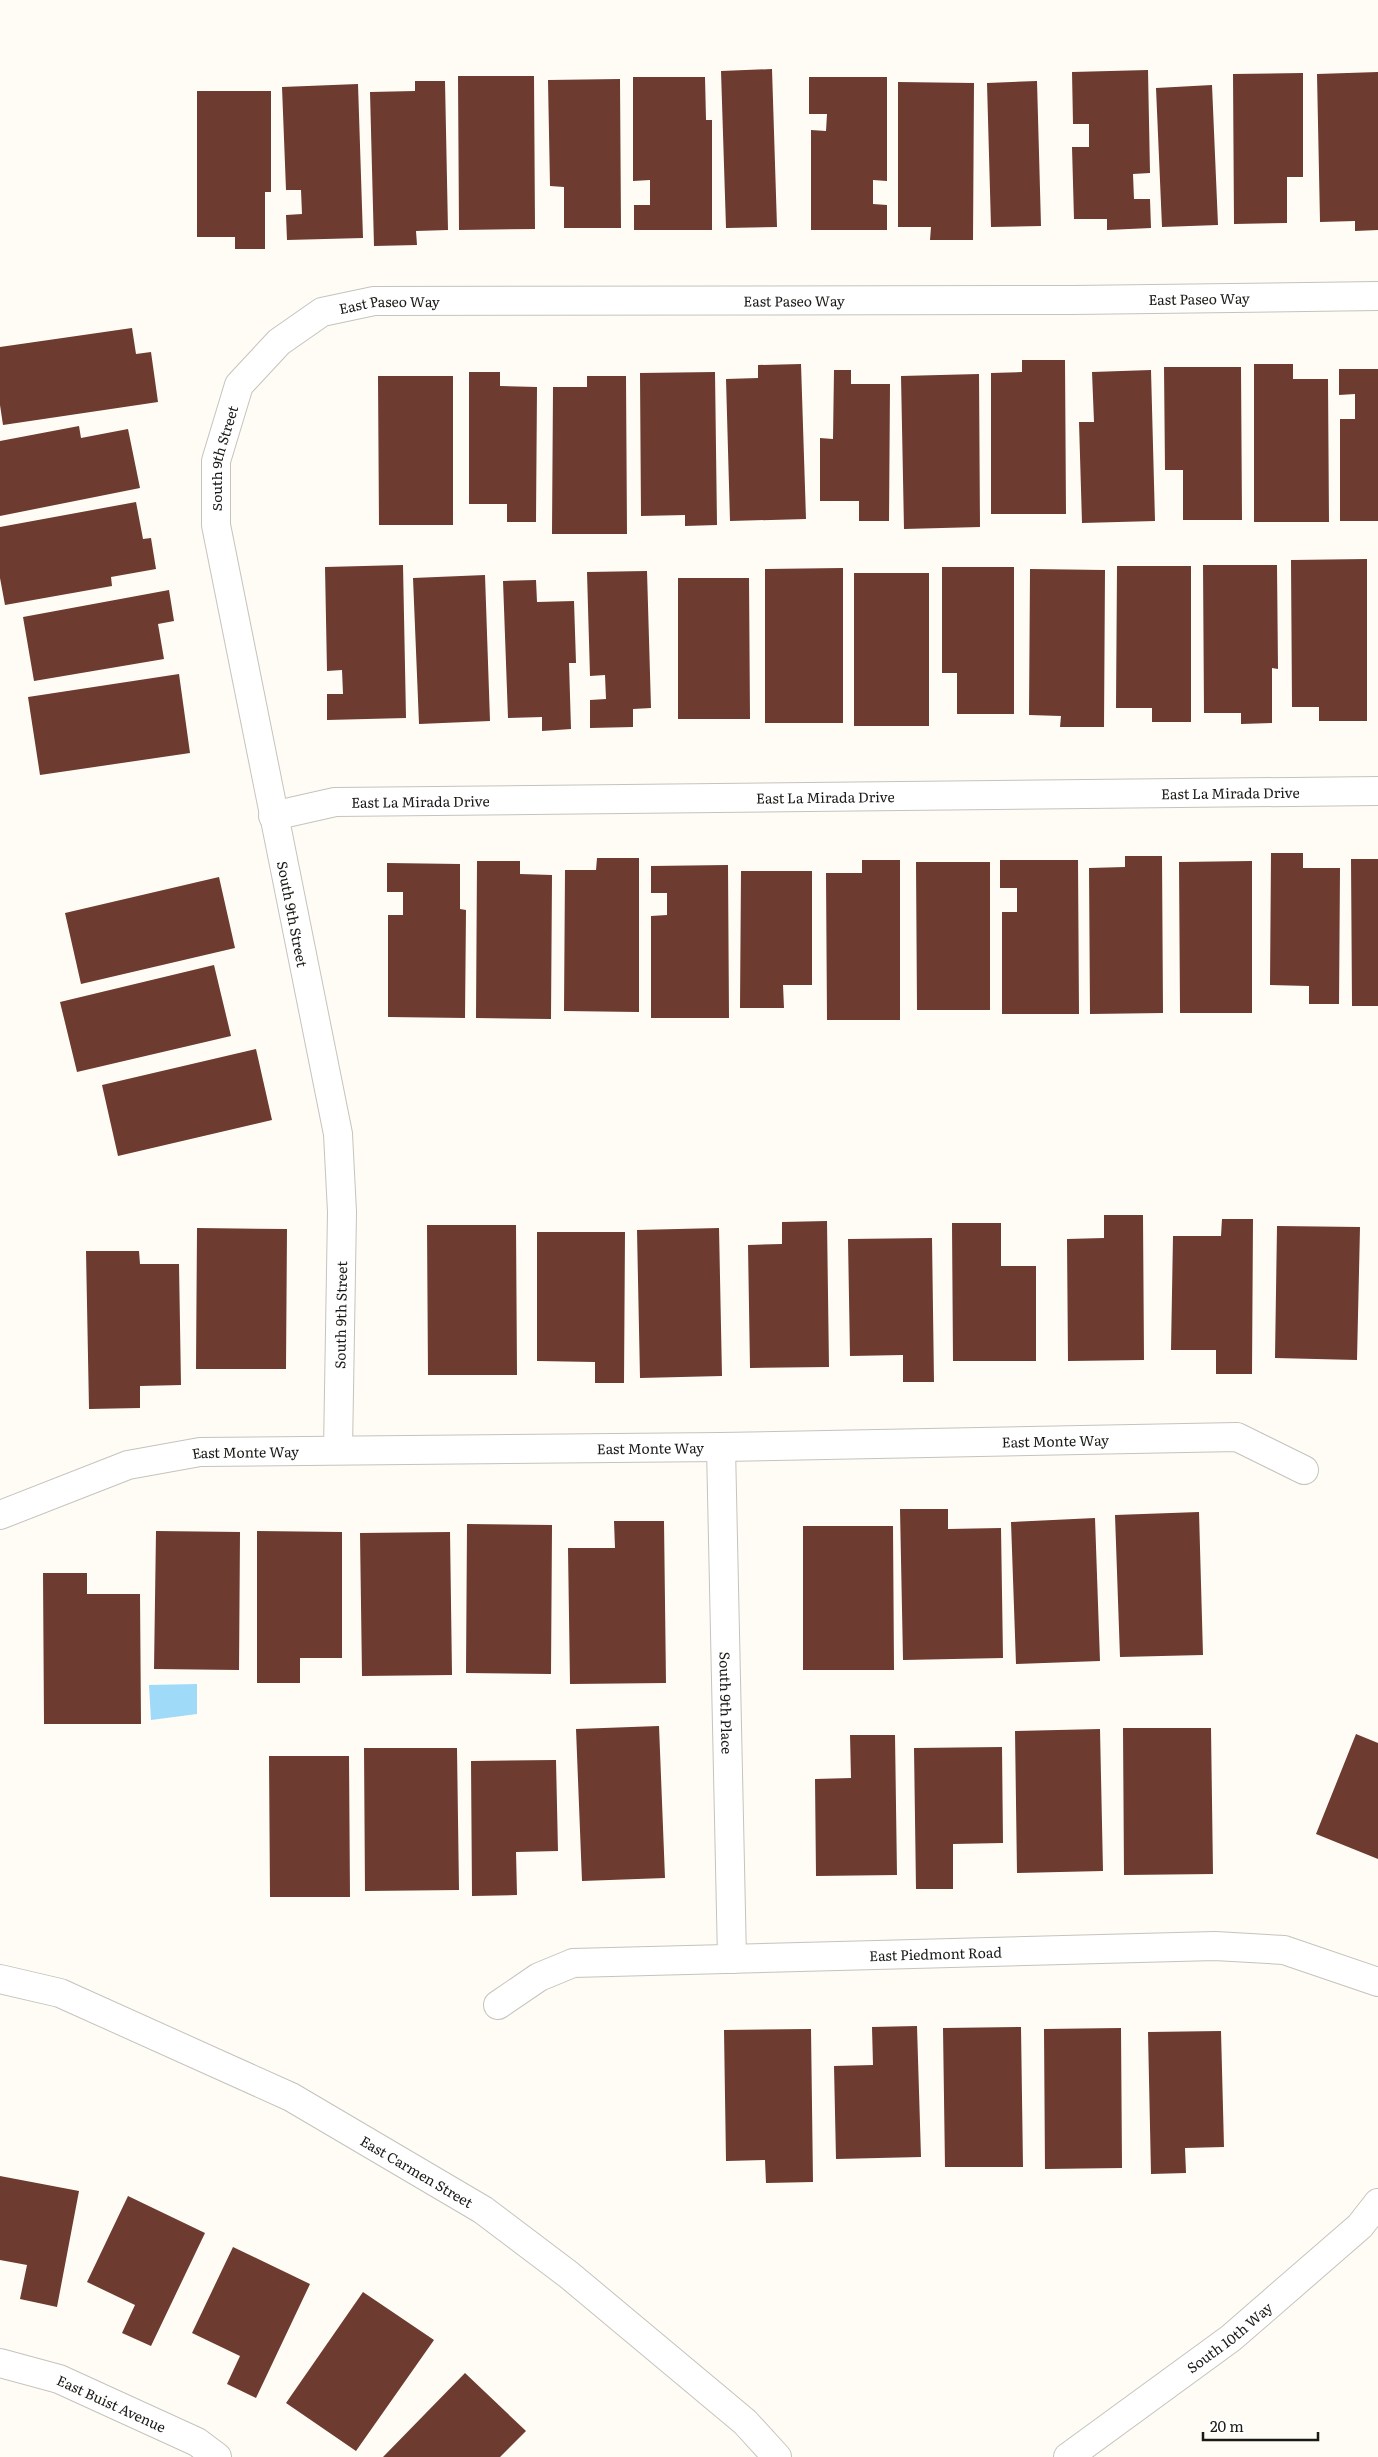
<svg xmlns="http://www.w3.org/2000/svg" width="1378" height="2457" font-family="Literata,serif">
<rect width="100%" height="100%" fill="#fefcf5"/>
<!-- water -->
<path fill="#9fdbf8" d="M197,1684v30l-46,6 -2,-35z"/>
<!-- building -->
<path fill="#6d3b2f" d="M772,69l5,158 -51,1 -5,-157z
M1148,70l2,103 -17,1 1,25h16l1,29 -44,2v-11h-33l-2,-72h17v-23h-16l-1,-52z
M1378,72v158l-23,1v-10l-35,1 -3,-148z
M1303,73v104h-16v46l-53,1 -1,-150z
M458,76h76l1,153 -76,1z
M633,77h72l1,43h6v110h-78v-25h16v-25l-17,1z
M809,77h78v104l-14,-1v24l14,1v25h-76v-100l15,1 1,-17h-18z
M620,79l1,149h-57v-41l-14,-1 -2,-106z
M415,81h30l3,149 -32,1 1,14 -43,1 -4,-154 45,-1z
M1037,81l4,145 -50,1 -4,-144z
M898,82l76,1 -1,157h-43l1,-13h-33z
M358,84l5,154 -76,2 -1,-25 16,-1 -1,-24h-15l-4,-103z
M1212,85l6,140 -56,2 -6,-139z
M197,91h74v101h-6v57h-30v-12h-38z
M132,328l4,26 15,-2 7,50 -155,23 -3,-20v-58z
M1022,360h43l1,154h-75v-141l31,-1z
M801,364l5,155 -76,2 -4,-142 32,-1v-13z
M1254,364h39v15h35l1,143h-75z
M1164,367h77l1,153h-59v-50h-18z
M1339,369h39v152h-38v-102h15v-25l-16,1z
M834,370h17v14h39l-1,137h-30v-20h-39v-63l13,1z
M1151,370l4,151 -73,2 -3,-101h15l-2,-50z
M469,372h31v14l37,1 -1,135h-29v-18h-38z
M715,372l2,153 -32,1v-11l-44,1 -1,-143z
M979,374l1,153 -76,2 -3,-153z
M378,376h75v149h-74z
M587,376h39l1,158h-75l1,-147h34z
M79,426l2,12 47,-9 12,59 -140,28v-75z
M136,502l7,37 8,-1 5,31 -45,8 1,9 -107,19 -5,-27v-51z
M1367,559v162h-48v-14h-27l-1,-147z
M403,565l3,153 -79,2v-26h16l-1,-24 -15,1 -2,-104z
M1203,565h74l1,104 -6,-1v55l-31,1v-11h-37z
M1117,566h74v156h-39v-14h-36z
M942,567h72v147h-57v-41h-15z
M843,568v155h-78v-154z
M1030,569l75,1 -1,157h-44l1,-11 -32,-1z
M647,571l4,137 -18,1v18l-43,1v-28l16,-1 -1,-24 -15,1 -3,-104z
M854,573h75v153h-75z
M485,575l5,146 -71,3 -6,-146z
M678,578h71l1,141h-72z
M536,580l1,22 37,-1 2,62h-7l2,66 -29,2v-14l-34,1 -5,-137z
M169,590l5,31 -16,3 6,35 -130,22 -11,-64z
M179,674l11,79 -150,22 -12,-78z
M1271,853h32v15h37l-1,136h-30v-18l-39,-1z
M1125,856h37l1,157 -73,1 -1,-146 36,-1z
M597,858h42v154l-75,-1 1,-141h31z
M1351,859h27v147h-26z
M862,860h38v160h-73l-1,-147h36z
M1000,860h78l1,154h-77v-102h15v-24h-17z
M477,861h43v13l32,1 -1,144 -75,-1z
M1252,861v152h-72l-1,-151z
M916,862h74v148h-73z
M387,863l73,1v45l6,1 -1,108 -77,-1v-102h15v-23h-16z
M728,865l1,153h-78v-102l16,-1v-22h-16v-27z
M741,871h71v114h-29l1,23h-44z
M219,877l16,71 -154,36 -16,-71z
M214,965l17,71 -154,36 -17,-70z
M256,1049l16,71 -154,36 -16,-71z
M1104,1215h39l1,145 -76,1 -1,-122 37,-1z
M1222,1219h31l-1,155h-36v-24h-45l2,-114h48z
M827,1221l2,146 -79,1 -2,-123 34,-1v-22z
M952,1223h49v43h35v95h-83z
M427,1225h89l1,150h-89z
M1277,1226l83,1 -3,133 -82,-2z
M197,1228l90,1 -1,140h-90z
M719,1228l3,148 -82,2 -3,-148z
M537,1232h88l-1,151h-29v-21l-58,-1z
M932,1238l2,144h-31v-27l-53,1 -2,-117z
M86,1251h53l1,13h39l2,121 -41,1v22l-51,1z
M900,1509h48v20l53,-1 2,130 -100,2z
M1199,1512l4,143 -83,2 -5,-142z
M1095,1518l5,143 -84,3 -5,-142z
M614,1521h50l2,162 -96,1 -2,-136h47z
M467,1524l85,1 -1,149 -85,-1z
M803,1526h90l1,144h-91z
M156,1531l84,1 -1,138 -85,-1z
M257,1531l85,1v126h-42v25h-43z
M450,1532l2,143 -90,1 -2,-143z
M43,1573h44v21h53l1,130h-97z
M659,1726l6,152 -83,3 -6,-152z
M1123,1728h88l2,146 -89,1z
M1100,1729l3,142 -86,2 -2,-142z
M1356,1734l22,9v116l-62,-25z
M850,1735h45l2,140 -81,1 -1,-97 36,-1z
M1002,1747l1,96 -50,1v45h-37l-2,-141z
M364,1748h93l2,142 -94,1z
M269,1756h80l1,141h-80z
M556,1760l2,91 -42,1 1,43 -45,1 -1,-135z
M917,2026l4,131 -85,2 -2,-93 39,-1 -1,-38z
M1021,2027l2,140h-78l-2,-139z
M1121,2028l1,140 -77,1 -1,-140z
M811,2029l2,153 -47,1 -1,-23 -39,1 -2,-131z
M1221,2031l3,116 -39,1 1,25 -35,1 -3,-142z
M0,2176l79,15 -22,116 -37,-8 7,-34 -27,-5z
M128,2196l77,37 -54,113 -29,-13 13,-28 -48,-23z
M233,2247l77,37 -54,114 -29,-14 13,-28 -48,-23z
M363,2292l71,48 -78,111 -70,-48z
M465,2373l61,58 -26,26h-117z"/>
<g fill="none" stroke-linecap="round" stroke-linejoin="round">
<defs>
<g id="minor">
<path id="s1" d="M273,816l62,-14 1043,-11"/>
<path id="s2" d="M721,1447l11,512"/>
<path id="s3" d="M338,1450l4,-238 -4,-78 -122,-609v-64l23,-76 40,-43 43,-30 52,-11 698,-1 306,-4"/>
<path id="s4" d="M0,1515l128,-50 72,-13 521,-5 516,-10 67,33"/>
<path id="s5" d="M0,1979l60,14 231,104 192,113 86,65 176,147 32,35"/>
<path id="s6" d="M498,2005l41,-28 34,-14 642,-17 69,4 94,32"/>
<path id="s7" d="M0,2363l59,16 138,63 20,15"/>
<path id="s8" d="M1068,2457l163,-119 129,-112 18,-23"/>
</g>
</defs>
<!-- minor casing -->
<use href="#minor" stroke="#c5c3bd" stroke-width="30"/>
<!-- minor -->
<use href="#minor" stroke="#fff" stroke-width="28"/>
</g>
<g text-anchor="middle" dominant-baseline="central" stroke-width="5" stroke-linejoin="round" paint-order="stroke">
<!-- street labels -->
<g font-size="14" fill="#1a1a17" stroke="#fff">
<text stroke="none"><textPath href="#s3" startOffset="2070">East Paseo Way</textPath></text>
<text stroke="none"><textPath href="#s3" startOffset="1665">East Paseo Way</textPath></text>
<text stroke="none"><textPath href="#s3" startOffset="1260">East Paseo Way</textPath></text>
<text stroke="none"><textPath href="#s3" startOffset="1005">South 9th Street</textPath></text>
<text stroke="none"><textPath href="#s1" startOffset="959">East La Mirada Drive</textPath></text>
<text stroke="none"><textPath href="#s1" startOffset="554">East La Mirada Drive</textPath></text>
<text stroke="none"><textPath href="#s1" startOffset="149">East La Mirada Drive</textPath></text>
<text transform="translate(293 914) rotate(79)">South 9th Street</text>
<text stroke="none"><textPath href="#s3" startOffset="135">South 9th Street</textPath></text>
<text stroke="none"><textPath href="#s4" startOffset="1066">East Monte Way</textPath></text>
<text stroke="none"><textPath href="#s4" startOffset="661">East Monte Way</textPath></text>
<text stroke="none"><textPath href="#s4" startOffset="256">East Monte Way</textPath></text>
<text stroke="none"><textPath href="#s2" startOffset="256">South 9th Place</textPath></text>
<text stroke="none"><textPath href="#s6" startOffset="449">East Piedmont Road</textPath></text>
<text stroke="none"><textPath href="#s5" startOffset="461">East Carmen Street</textPath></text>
<text stroke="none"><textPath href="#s8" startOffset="201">South 10th Way</textPath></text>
<text stroke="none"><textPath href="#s7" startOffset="119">East Buist Avenue</textPath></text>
</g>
</g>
<!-- scale -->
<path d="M1203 2432v8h115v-8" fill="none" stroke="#1a1a17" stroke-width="2.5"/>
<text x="1210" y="2432" font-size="15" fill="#1a1a17" stroke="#ffffff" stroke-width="4" paint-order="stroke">20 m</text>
</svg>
